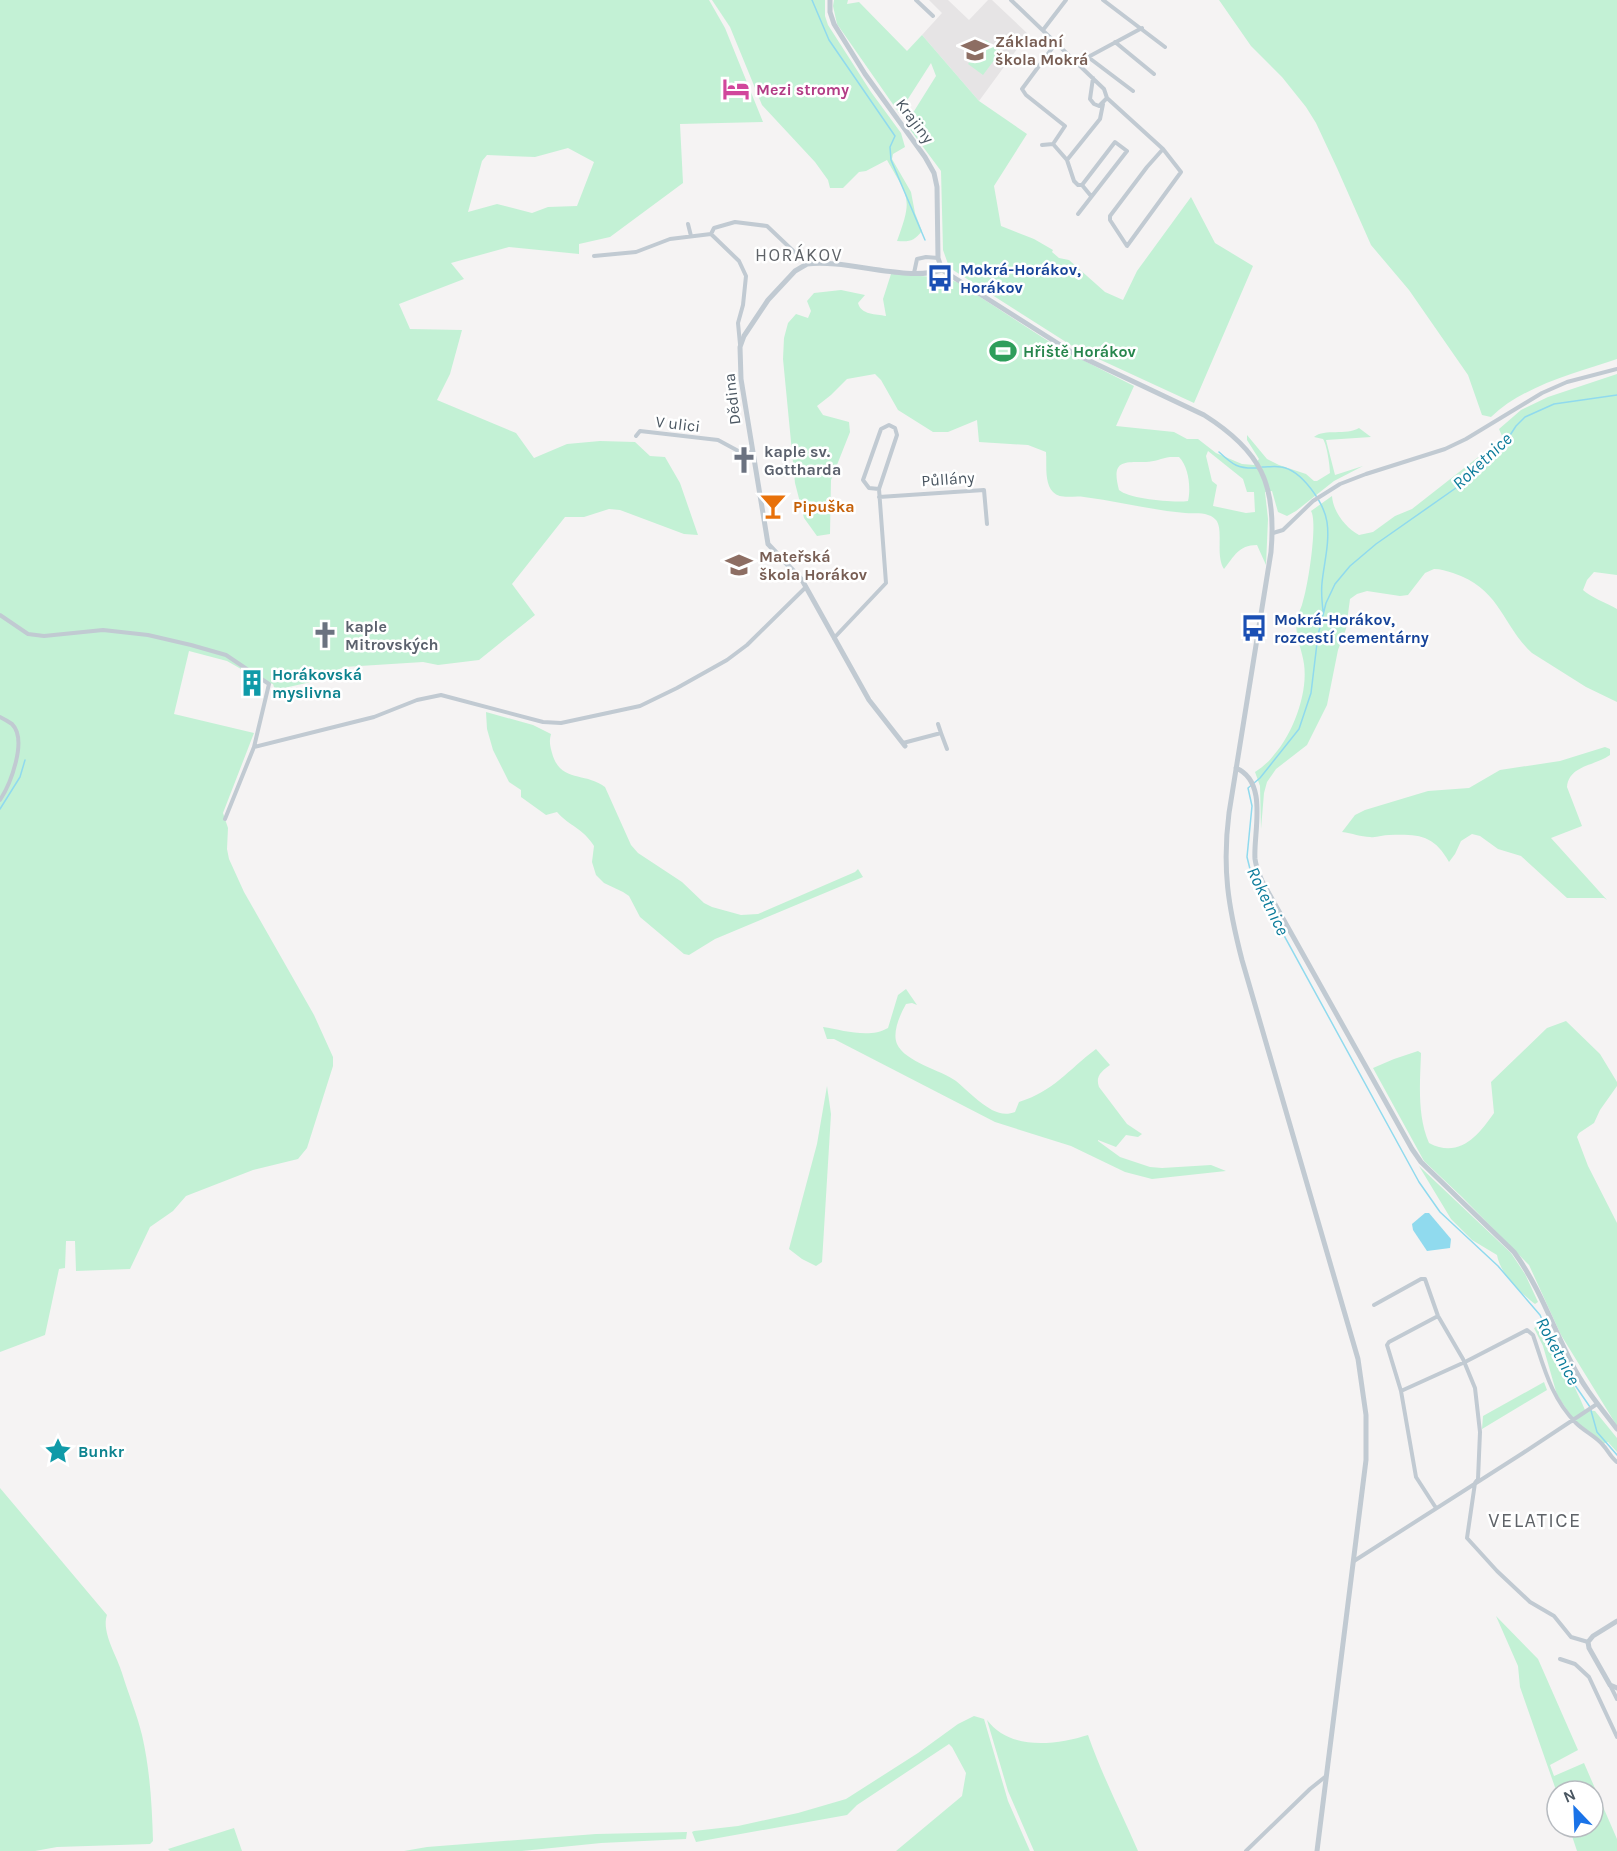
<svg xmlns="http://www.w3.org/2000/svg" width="1617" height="1851" font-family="Karla,sans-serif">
<rect width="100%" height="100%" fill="#f5f3f3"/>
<!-- education -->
<path fill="#e6e4e5" d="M929,0h19l21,20 19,-20h4l36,34 -49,67 -57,-66 20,-22z"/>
<!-- green -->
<path fill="#c3f1d5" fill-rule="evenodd" d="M0,0h709l16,28 38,94 -83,2 3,59 -73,54 -31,7v10l-70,-7 -58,16 13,16 -65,25 11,25 52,1 -12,44 -13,26 79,33 18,25 33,-14 33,-3 35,1 15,14 15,1 15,26 18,52 -14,-1 -64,-24 -11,-1 -25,8h-19l-53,67 23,31 -56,45 -41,5 -15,-3 -79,5 -33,15 -36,8 -2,-6 -11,-3 -35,-20 -38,-10 -15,63 80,19 -31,80 5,15 -1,21 2,10 15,33 70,123 19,42v9l-26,82 -9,11 -45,11 -67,26 -13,15 -23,16 -20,42 -54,2 -1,-30h-9l-1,27 -6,1 -14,66 -45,17zM568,148l26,14 -17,44 -29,1 -16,6 -35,-9 -29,8 14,-51 5,-6 48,2z
M712,0h113v16l3,9 43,67 30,41 4,14 -12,7 -1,5 19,33 4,21 7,18c-8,10 -12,11 -25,10 16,-44 12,-42 -10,-81l-21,11 -7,1 -16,16h-13l-2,-8 -13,-18 -53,-57 -32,-78z
M834,0h14l-1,4 12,-2 48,49 15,-16 57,66 48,33 -33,52 7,40 33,13 19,11 -1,2 7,6 10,2 36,32 18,8 14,-29 54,-74 24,46 38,23 -59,137 -117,-54 -124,-79 -5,-6 -5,-14 -2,-79 -35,-47 30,-48 -5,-13 -32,50 -62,-89 -4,-18z
M1219,0h398v359c-42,14 -94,27 -126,58l-9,-2 -14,-40 -59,-85 -38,-45 -34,-77 -21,-45 -10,-16 -24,-30 -31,-31z
M986,40l15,11 -18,24 -15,-11z
M891,274l44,3 1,-1 21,6 102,66 75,38 -18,40 58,6 13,7h11l18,14 26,11 12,1 5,-6 -12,-19v-5l20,24 12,6 27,9 8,7h3l13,-8c0,-7 -3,-28 -7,-34l-9,-2c11,-9 32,-1 45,-9l12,9 -45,3 9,35 28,-9 -29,15 -38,30 -9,5 -9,-4 -6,-21 -7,1 3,27 -2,46 -9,-20c-19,0 -23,12 -33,24 -9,-14 0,-39 -8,-49 -8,-9 -22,-6 -31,-7 -34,-3 -68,-12 -101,-16 -10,-2 -23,3 -31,-5 -9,-9 -6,-28 -7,-40l-18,-7 -49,-3 -2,-22 -29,12h-15l-35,-22 -17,-30 -6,-6 -28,5 -16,16 -14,11 6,9 26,7 1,10 -19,48 -1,54 -13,2 -13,-18 -9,-35 -12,-124 1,-21 4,-15 8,-9 12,4 3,-7 -4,-10 7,-8 27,-3 24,5 -7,8c3,12 18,11 28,13l-3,-17zM1208,451l35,28 4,13h7l1,20 -9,1 -33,-7 4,-21 -5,-4 -6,-25zM1170,457h9c10,10 12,32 9,44 -14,2 -59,-2 -69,-11 -8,-30 4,-28 27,-28 8,0 16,-4 24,-5z
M1617,374v201l-23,-3 -7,8 -4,10c7,7 24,13 34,19v93l-31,-15 -54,-34c-31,-29 -31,-64 -79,-80 -7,-2 -12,-4 -19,-4l-9,4 -17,22 -8,1 -33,-5 -10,3 -7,5 -4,30 -8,21 -11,55 -20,40 -31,24 -9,13 -3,11 -3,36 -1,-43 -5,-14c31,-19 54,-72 49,-108 -2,-15 -10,-30 -7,-45 1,-6 5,-12 6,-18 5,-15 15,-79 8,-90l21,-15c1,16 14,32 27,39l14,-3 22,-16 17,-7 88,-69 2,-4 -3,-7 22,-19 27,-13z
M486,712l47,13 18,9c-2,7 -1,12 1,19 8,30 34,19 53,34l26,58 7,8 44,29 22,21 8,4 29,8 17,-1 97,-42 3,-3 5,8 -148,62 -26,16 -5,-1 -44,-37 -11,-21 -6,-4 -19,-9 -8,-8 -4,-13 2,-16c-11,-18 -25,-20 -37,-34l-11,3 -25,-18v-7l-12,-8 -16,-32 -6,-21z
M1605,747l5,2v6c-15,11 -41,10 -43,32l15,39 -31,12 56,62 -3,-2h-37l-46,-42 -23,-7 -18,-13 -8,-2 -11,7 -6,13 -6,8c-15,-27 -30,-28 -60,-27 -6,0 -13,3 -19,2 -9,0 -18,-4 -28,-5l13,-17 10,-5 63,-19 41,-3 31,-18 60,-9z
M906,989l11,16 -5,-2 -6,1c-6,11 -14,28 -9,40 8,18 44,26 59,37 12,10 22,21 36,29 8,4 15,5 23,2l4,-10c35,-11 49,-32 77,-53l14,16c-8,6 -15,11 -11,22l28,37 15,10 -4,3 -12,-2 -10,12 -18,-7v1l22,16 30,10 12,1 49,-3 15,6 -74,8 -27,-7 -54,-26 -76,-24 -161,-83h-7l-4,-12c20,3 46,12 65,1l10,-33z
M1566,1021l34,33 17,28v4l-17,24 -6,13 -15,10 -2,4 11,29 29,57v203l-56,-91 -32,-70 -67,-68 -38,-36 -51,-93 21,-9 24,-8 3,2c-1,30 -4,62 8,90 30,16 49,-7 65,-30l-3,-31 56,-54z
M827,1086l4,28 -9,148 -6,4 -14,-7 -13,-10 28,-105z
M1419,1166l92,87 14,21 13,28 -3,2c-14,-11 -35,-30 -38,-49l-25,-15 -21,-21z
M1540,1325c15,28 33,55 45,85l10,1 22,27v14l-9,-10 -5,2 -27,-21 -19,-28 -14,-49 -9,-18z
M1544,1382l3,8 -65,39 1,-13z
M0,1488l107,127c-6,17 10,41 15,58 6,20 15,41 20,62 8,35 10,70 11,106l-3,3 -93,3 -22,4h-35z
M1496,1616l42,43 40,91 -28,15 4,11 30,-13 33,76v12h-40l-8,-24h24v-36h-36v2l-37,-106 -2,-21z
M974,1716l10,3 24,82 22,50h-134l66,-55 4,-23 -14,-26 -3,-3 -92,61 -10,10 -151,27 -4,-10 2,-1 44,-5 60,-13 48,-14 72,-46 40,-29z
M987,1720c23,31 69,25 101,15 14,40 33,77 50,116h-104l-26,-60z
M234,1828l8,23h-72l-2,-2z
M687,1832l-1,7 -85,4 -79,8h-118l23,-4 169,-13z"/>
<!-- water -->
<path fill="#90daee" d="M1425,1213h4l22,26 -1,9 -23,3 -14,-21 -1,-6z"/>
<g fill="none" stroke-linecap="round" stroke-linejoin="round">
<!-- stream -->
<path stroke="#90daee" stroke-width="1.5" d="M812,0l17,40 66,96 -5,11 1,13 34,80
M1617,395l-63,9 -29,13 -9,9 -13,20 -40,37 -87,61 -26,22 -15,18 -9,19 -8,32 -7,58 -12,36 -39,49 -12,10 4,18 -5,51 5,20 167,305 21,30 58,54 42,49 28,60 22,32 7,25 20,23
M1219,452c14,13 19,17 38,16
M1262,467c6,0 13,-1 19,0 21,3 43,36 46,55 3,20 -3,41 -5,61 -1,9 0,19 1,28
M0,809l20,-32 5,-17"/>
<!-- minor -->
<path stroke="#c1cad2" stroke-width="4" d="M916,0l17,16
M1011,0l93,89 3,9 -8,8 -5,-2 -4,-5 3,-21
M1103,0l62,47
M1043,30l23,-30
M1115,42l39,32
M1056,43l-34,46 4,6 39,31 -12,18 14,16 33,-41 3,-15
M1088,57l45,34
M1077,63l65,-35
M1107,98l56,51 18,23 -54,74 -17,-26v-4l37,-49 16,-18
M1042,145l11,-1
M1067,160l7,21 4,4h4l33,-43 12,9 -49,63
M1082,185l9,11
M688,224l3,12
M711,234l3,-6 21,-6 32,4 40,38
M594,256l42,-4 34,-13 41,-5 28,27 7,15 -3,29 -5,18 2,21
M914,273l3,-14 9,-2 12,1
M636,436l4,-5 78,9 24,13 10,-1
M879,497l105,-7 3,34
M1273,533l10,-3 30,-29 27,-17 26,-10 79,-25 21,-10 76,-46 25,-11 50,-13
M0,615l28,19 16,2 59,-6 45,5 43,10 35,10 43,29 -15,63 -29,72
M834,638l52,-55 -7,-94 18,-54 -2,-7 -6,-3 -8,4 -18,51 6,8 10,1
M0,717c4,2 9,5 12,7 16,16 -2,61 -12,76
M938,724l3,9
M903,743l38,-10 6,16
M254,747l120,-30 43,-17 24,-5 102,27 18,1 79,-17 37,-18 50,-28 20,-15 59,-58
M1374,1305l47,-26h4l13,37 25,43 12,29 5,44 -2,47 -3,4 -8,55 30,33 33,31 24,14 17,21 17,5
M1401,1391l64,-29 62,-32 6,5c11,32 18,63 43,88 8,8 19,13 26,21 6,6 8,13 15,18
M1436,1508l-20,-31 -15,-86 -14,-46 2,-3 49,-26
M1354,1561l169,-108 74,-49
M1560,1659l15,5 14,13 28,60
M1610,1685l7,14
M1246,1851l64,-62 15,-12"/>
<!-- tertiary -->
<path stroke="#c1cad2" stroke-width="5" d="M830,0v12l4,12 31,50 60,83 9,16 3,14 1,71 4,12
M942,270l131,83 131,62c57,36 73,69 67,137l-42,261c-7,55 -1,93 13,147l116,399 8,56v45l-49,391
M905,746l-36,-46 -67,-120 -34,-36 -27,-165 -1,-32 4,-11 24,-36 27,-29 12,-7c40,-5 97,18 135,6
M1236,768c33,14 17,65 19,91 1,8 4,15 7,22l150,268 9,13 93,90c25,34 39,75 58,112 12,24 29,44 45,65
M1617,1621l-24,15 -5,6 1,6 21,37 7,3"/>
</g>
<!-- icons -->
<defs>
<symbol id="school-bare" viewBox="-9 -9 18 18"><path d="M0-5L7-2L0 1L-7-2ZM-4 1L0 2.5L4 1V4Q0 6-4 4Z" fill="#8d6e63" stroke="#fff" stroke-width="2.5" paint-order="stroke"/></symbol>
<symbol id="hotel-bare" viewBox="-9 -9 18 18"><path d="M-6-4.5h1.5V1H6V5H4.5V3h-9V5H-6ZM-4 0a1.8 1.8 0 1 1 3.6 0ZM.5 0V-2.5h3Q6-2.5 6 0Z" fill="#d1479c" stroke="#fff" stroke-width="2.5" paint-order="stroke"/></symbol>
<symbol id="bus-bare" viewBox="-9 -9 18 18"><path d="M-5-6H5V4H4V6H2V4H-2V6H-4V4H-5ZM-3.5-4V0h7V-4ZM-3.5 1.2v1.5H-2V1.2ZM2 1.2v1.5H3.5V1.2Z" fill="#1a4fb4" stroke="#fff" stroke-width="2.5" paint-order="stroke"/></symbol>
<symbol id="stadium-bare" viewBox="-9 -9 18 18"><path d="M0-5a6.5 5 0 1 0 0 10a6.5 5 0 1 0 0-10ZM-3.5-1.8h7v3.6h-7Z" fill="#2e9e5b" stroke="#fff" stroke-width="2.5" paint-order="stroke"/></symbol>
<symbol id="church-bare" viewBox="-9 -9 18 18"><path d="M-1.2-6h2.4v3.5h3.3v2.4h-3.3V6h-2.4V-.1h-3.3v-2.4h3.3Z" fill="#6b7280" stroke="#fff" stroke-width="2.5" paint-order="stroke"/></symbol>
<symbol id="bar-bare" viewBox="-9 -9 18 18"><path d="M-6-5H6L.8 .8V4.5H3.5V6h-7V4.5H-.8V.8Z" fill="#e8710a" stroke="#fff" stroke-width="2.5" paint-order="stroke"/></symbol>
<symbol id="building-bare" viewBox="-9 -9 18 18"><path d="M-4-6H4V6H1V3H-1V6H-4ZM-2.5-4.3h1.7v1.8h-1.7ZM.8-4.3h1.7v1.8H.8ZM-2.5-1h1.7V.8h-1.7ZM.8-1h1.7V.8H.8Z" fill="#0f9aa8" stroke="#fff" stroke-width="2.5" paint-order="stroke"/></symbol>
<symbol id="sight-bare" viewBox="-9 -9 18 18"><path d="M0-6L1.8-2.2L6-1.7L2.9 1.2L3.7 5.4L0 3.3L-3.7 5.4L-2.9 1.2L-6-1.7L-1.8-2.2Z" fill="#0f9aa8" stroke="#fff" stroke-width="2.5" paint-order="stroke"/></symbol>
</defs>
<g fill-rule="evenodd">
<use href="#school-bare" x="956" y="31" width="38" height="38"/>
<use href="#hotel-bare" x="717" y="70" width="38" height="38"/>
<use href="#bus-bare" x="921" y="259" width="38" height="38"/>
<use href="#stadium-bare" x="984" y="332" width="38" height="38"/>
<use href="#church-bare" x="725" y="441" width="38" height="38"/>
<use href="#bar-bare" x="754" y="487" width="38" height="38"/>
<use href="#school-bare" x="720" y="546" width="38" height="38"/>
<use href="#bus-bare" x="1235" y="609" width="38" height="38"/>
<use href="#church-bare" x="306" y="616" width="38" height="38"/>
<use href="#building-bare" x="233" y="664" width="38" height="38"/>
<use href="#sight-bare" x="39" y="1432" width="38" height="38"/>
</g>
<g text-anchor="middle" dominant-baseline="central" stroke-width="5" stroke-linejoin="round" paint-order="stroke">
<!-- education labels -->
<g font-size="16" font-weight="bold" fill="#785e54" stroke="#fff" text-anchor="start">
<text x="995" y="41">Základní<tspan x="995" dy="18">škola Mokrá</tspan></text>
<text x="759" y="556">Mateřská<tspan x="759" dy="18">škola Horákov</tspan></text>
</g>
<!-- hotel labels -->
<g font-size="16" font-weight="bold" fill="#b23c85" stroke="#fff" text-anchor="start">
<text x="756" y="89">Mezi stromy</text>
</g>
<!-- street labels -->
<g font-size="16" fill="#4a5661" stroke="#fff">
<text transform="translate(915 121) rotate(53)">Krajiny</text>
<text transform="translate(732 399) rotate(-97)">Dědina</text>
<text transform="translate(678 424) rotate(7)">V ulici</text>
<text transform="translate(948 479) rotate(-4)">Půllány</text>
</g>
<!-- transit labels -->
<g font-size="16" font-weight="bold" fill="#164399" stroke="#fff" text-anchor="start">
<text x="960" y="269">Mokrá-Horákov,<tspan x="960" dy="18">Horákov</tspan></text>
<text x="1274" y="619">Mokrá-Horákov,<tspan x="1274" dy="18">rozcestí cementárny</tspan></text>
</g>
<!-- leisure labels -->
<g font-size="16" font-weight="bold" fill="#27864d" stroke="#fff" text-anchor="start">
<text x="1023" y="351">Hřiště Horákov</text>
</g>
<!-- worship labels -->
<g font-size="16" font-weight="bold" fill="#5b616d" stroke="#fff" text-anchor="start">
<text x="764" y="451">kaple sv.<tspan x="764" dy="18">Gottharda</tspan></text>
<text x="345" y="626">kaple<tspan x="345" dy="18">Mitrovských</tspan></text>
</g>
<!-- food labels -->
<g font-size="16" font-weight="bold" fill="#c56008" stroke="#fff" text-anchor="start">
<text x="793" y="506">Pipuška</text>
</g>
<!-- culture labels -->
<g font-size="16" font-weight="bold" fill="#0d838f" stroke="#fff" text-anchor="start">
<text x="272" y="674">Horákovská<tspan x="272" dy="18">myslivna</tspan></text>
<text x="78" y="1451">Bunkr</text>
</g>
<!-- neighbourhood labels -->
<g font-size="18" letter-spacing="1.5" fill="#5f6368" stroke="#fff">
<text x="799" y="255">HORÁKOV</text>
</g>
<!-- water labels -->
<g font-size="18" font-style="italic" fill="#0c7c9b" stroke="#fff">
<text transform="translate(1482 461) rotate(-43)">Roketnice</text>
<text transform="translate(1268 901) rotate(64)">Roketnice</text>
<text transform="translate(1558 1351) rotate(62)">Roketnice</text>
</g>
<!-- quarter labels -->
<g font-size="20" letter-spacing="1.5" fill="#5f6368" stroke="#fff">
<text x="1535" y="1520">VELATICE</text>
</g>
</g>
<!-- north arrow -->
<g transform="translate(1575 1809) rotate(337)"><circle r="28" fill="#ffffff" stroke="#b7bbc0" stroke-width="1.5"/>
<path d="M0-4.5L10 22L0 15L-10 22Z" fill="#1a73e8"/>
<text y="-9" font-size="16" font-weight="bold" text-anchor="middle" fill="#4a5661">N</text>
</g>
</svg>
